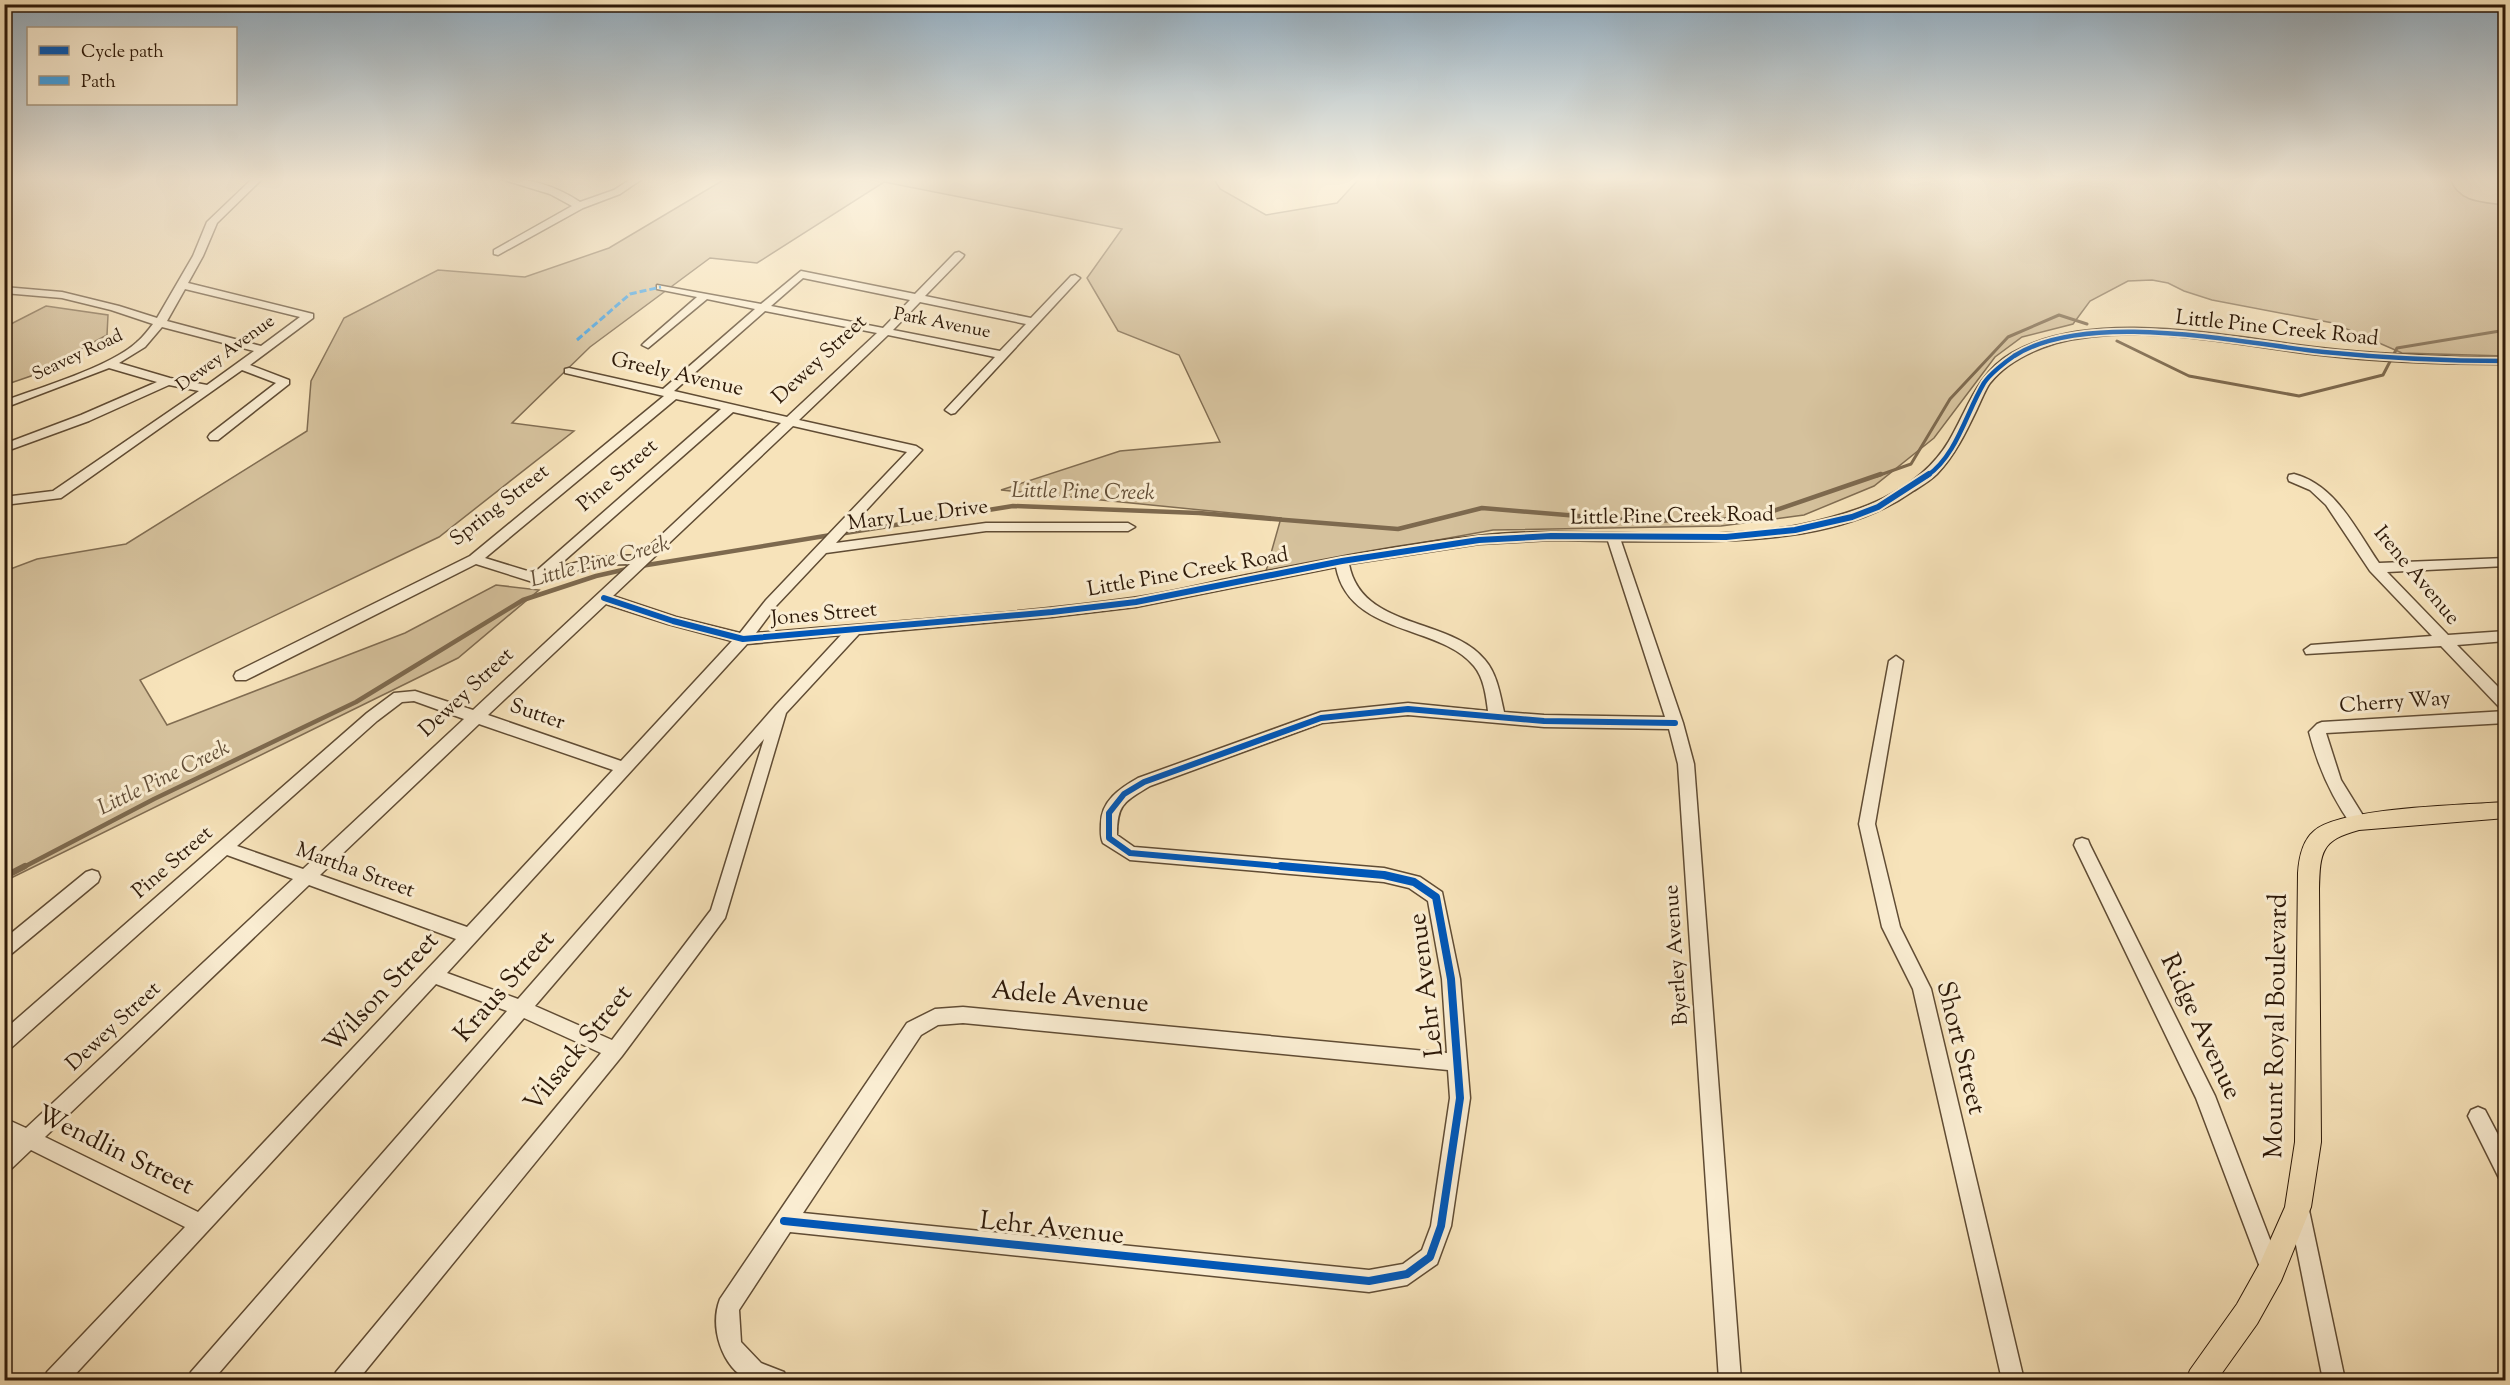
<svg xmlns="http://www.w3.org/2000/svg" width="2510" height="1385" font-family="'Sorts Mill Goudy',serif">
<rect width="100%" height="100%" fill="#f7e3ba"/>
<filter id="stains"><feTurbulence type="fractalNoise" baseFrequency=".00333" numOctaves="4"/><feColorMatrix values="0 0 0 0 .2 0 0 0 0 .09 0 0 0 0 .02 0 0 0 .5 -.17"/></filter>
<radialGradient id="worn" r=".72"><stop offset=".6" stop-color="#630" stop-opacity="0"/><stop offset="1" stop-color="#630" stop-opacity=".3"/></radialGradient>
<!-- green -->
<path fill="#d5c19c" stroke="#816d52" stroke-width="1.5" d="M725,179h489l6,10 46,26 71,-12 22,-24h1091c9,24 33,23 55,26v151l-103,-3 -69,-30 -121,-23 -28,-9 -16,-8 -16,-3 -24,1 -38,20 -17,23 -51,13 -27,20 -61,81 -60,48 -70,29 -83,11 -228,4 -227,41 15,-53 -280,-28 119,-39 100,-9 -41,-87 -61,-24 -31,-53 35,-49 -238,-47 -127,81 -47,-5 -120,89 -78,76 62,8 -135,106 -299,143 27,45 238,-92 91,-48 43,5 -81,68 -453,223v-310l32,-12 89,-15 181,-113 4,-50 33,-63 94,-48 87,7 84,-29z
M46,306l62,9 -1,20 -76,41 -26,9v-58z"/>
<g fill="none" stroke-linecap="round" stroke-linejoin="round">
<!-- stream-far2 -->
<path stroke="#7d694e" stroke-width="3" d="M2117,341l72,35 110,20 84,-21 14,-27 109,-18
M1877,476l34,-12 39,-65 58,-62 51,-22 28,9"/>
<!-- stream-far1 -->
<path stroke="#7d694e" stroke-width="4.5" d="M839,534l174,-28 186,7 199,16 84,-21 157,13 111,-2 131,-45
M641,566l190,-31
M22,868l132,-69 202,-97 167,-102 73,-24 31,-7"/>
<!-- stream -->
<path stroke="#7d694e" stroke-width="6" d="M4,877l21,-11"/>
<defs>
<path id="minor" d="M252,179h10l-45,44 -14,33 -15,27 125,31v4l-63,47 39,15v4l-71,56h-8l-2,-3 2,-3 66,-51 -34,-13 -181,128 -57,7v-8l49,-6 146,-100 -30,-6 -80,36 -85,31v-8l77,-29 76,-33 -48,-14 -105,40v-7c37,-14 106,-34 133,-59 6,-5 11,-12 16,-18l-42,-14 -49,-12 -58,-5v-6l58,5 57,14 38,12 36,-62 14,-34zM185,289l115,28 -39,29 -94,-25zM162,327l92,24 -47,34 -37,-7 -51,-15 26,-16z
M501,179c27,-2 57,8 79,23l34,-12 17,-11h11l-22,15 -37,14 -85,47 -4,-1v-4l78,-44 -22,-12z
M4,216l6,1 1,2 -7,4z
M959,252l5,3 -1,2 -38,39 106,22 40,-42 4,-1 5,3 -125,135 -4,1 -6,-4 50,-53 -107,-22 -89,85 117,26 6,4 -86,93 150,-20h142l7,4 -7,4h-142l-160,22 -50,53 -20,27c125,-11 252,-18 376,-35 34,-5 67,-13 100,-20 81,-16 163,-33 246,-42 106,-12 219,9 322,-11 56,-12 118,-32 149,-84 19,-32 28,-68 63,-88 82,-47 220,-15 309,-5 61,7 123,9 185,10v6c-62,0 -124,-2 -185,-9 -83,-9 -182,-34 -265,-12 -23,7 -50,20 -66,40 -5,7 -9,18 -13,26 -11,23 -22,46 -40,65 -7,7 -16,12 -24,17 -80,57 -198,50 -292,50l62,182 11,41 47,616h-22l-41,-616 -9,-35 -125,-2 -136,-12 -86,8 -172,63c-26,16 -33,18 -33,49l17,12 250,21 36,9 22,15 18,87 10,119 -19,128 -14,38 -30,21 -38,7 -579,-60 -51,78 2,32 20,21 23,9 3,8h-38c-27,-12 -40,-53 -29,-81l187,-276 28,-14 28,-2 484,46 -5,-74 -14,-78 -19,-13 -25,-6 -254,-22 -27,-17c-3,-7 -2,-12 -2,-19 0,-23 19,-36 37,-46l183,-66 87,-9 80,8c-2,-15 -4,-33 -14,-45 -34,-42 -125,-30 -138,-99l-200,40 -84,10 -193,17 -73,79 -61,205 -103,138 -264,324h-25l3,-8 265,-319 -77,-35 -311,362h-25l3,-8 316,-361 -71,-27 -366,396h-26l3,-8 138,-145 -154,-77 -20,19 -7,2v-23l8,-7 -8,-4v-19l22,10 267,-249 -66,-24 -216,193 -7,2v-20l363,-317 27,-20 21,-2 58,19 157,-146 -33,1 -61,18 -60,-19 -230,116h-10l-2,-4 2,-4 234,-116 194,-160 -99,-23v-4l4,-1 94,21 92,-80 -48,-10 -59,49 -6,-3 2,-2 53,-46 -40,-8v-4l104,19 40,-33 114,23 40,-41zM803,278l107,22 -27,28 -112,-22zM920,302l106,22 -26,27 -107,-21zM765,311l112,22 -90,84 -113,-26zM676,399l45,10 -187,164 -49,-15zM733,412l48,11 -141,132 -43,2 -41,11zM793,426l114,26 -141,148 -26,33 -64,-16 -63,-21zM1551,540l57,1 57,176 -121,-2 -40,-3c-4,-18 -7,-38 -19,-52 -34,-43 -124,-30 -136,-96l130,-20zM606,604l62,20 64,17 -111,120 -133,-46zM841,635l-65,70 -258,294 -71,-26 300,-329zM414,701l50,18 -161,150 -66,-23 140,-125 25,-19zM479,724l134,46 -146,157 -147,-52zM764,739l-53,171 -99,130 -77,-34zM309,885l147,54 -258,273 -153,-75zM963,1023l485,47 2,28 -19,128 -9,24 -19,14 -34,6 -566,-57 118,-178 17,-10z
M2294,474c42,11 62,56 85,89l127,-5v8l-119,6 61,63 58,-4v10l-49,4 49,50v15l-5,-1 -60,-63 -135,8 -2,-4 7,-5 121,-9 -62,-65 -44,-66 -16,-15 -21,-9 -1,-3 1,-3z
M1896,656l7,5 -28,163 25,103 31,62 93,391h-22l-89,-391 -31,-62 -23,-103 30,-163z
M2506,711v12l-180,10 15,47 26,42 -2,5 -6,1 -6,-1c-21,-29 -35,-60 -44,-95l8,-8 5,-2z
M2082,838l6,2 2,5 125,251 67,175 -4,7 -7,4 -7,-4 -68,-180 -122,-253 2,-5z
M92,870l6,2 2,5 -2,5 -88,73 -6,2v-18l82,-67z
M2478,1107l7,3 21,40v30l-7,-2 -31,-62 3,-6z
M2299,1200l7,3 3,7 36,170h-22l-34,-170 3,-7z"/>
<path id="major" d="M2506,802v16l-147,12c-38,10 -39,22 -40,59l2,253 -10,65 -30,74 -24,43 -40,56h-31l4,-10 47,-66 24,-43 24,-54 10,-65 3,-269c1,-15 4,-32 16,-42 27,-24 151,-26 192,-29z"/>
</defs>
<!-- minor casing -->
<use href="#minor" stroke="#604c34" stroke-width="3"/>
<!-- major casing -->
<use href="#major" stroke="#2d1908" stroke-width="2"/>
<!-- minor -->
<use href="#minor" fill="#faedd2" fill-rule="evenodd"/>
<!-- major -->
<use href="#major" fill="#f7e3ba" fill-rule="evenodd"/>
<!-- quiet -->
<path stroke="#3ea2e9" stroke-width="3" stroke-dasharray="7 3" stroke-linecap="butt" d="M577,340l53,-46 31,-7"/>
<defs>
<path id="cycleway-far2" d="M1927,476c30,-21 39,-63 57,-93 6,-9 21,-21 30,-27 74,-47 226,-13 310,-4 60,6 121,9 182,9"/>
<path id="cycleway-far1" d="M604,598l69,23 70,18 309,-27 84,-10 206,-41 137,-21 72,-4 175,1 69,-7 57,-13 26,-10 51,-33
M1299,868l-169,-15 -21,-15v-25l15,-19 20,-12 177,-64 87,-9 136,12 131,2"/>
<path id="cycleway" d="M784,1221l585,60 38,-7 23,-17 11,-31 19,-128 -9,-119 -15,-82 -22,-15 -30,-7 -103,-9"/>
</defs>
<!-- cycleway-far2 casing -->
<use href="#cycleway-far2" stroke="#faedd2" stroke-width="8"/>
<!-- cycleway-far1 casing -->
<use href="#cycleway-far1" stroke="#faedd2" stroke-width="10"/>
<!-- cycleway casing -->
<use href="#cycleway" stroke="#faedd2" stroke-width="11"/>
<!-- cycleway-far2 -->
<use href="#cycleway-far2" stroke="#0057b8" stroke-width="4.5"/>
<!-- cycleway-far1 -->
<use href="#cycleway-far1" stroke="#0057b8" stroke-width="6"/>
<!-- cycleway -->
<use href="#cycleway" stroke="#0057b8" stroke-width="8"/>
</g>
<!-- sky -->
<linearGradient id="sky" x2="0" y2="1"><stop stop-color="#92abbd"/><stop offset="0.48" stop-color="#fbf2e0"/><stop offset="1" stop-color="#fbf2e0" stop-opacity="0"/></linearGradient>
<rect width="2510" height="373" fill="url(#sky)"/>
<g text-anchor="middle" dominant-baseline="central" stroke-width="6" stroke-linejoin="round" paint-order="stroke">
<!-- far-street labels -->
<g font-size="18" fill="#2d1908" stroke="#faedd2">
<text transform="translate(942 324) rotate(11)">Park Avenue</text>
<text transform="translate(226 354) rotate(-36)">Dewey Avenue</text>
<text transform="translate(78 356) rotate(-25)">Seavey Road</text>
</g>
<!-- street labels -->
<g font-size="21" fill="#2d1908" stroke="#faedd2">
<text transform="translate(2277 329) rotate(6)">Little Pine Creek Road</text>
<text transform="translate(820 360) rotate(-43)">Dewey Street</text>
<text transform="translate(677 375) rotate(13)">Greely Avenue</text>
<text transform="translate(618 476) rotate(-41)">Pine Street</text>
<text transform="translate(500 506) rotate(-38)">Spring Street</text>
<text transform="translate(918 516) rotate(-7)">Mary Lue Drive</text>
<text transform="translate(1672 517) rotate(-1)">Little Pine Creek Road</text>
<text transform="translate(1188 573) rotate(-10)">Little Pine Creek Road</text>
<text transform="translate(2416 576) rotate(50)">Irene Avenue</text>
<text transform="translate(824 615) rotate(-5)">Jones Street</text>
<text transform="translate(467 693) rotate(-43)">Dewey Street</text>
<text transform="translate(2395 703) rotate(-4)">Cherry Way</text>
<text transform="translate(537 715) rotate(19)">Sutter</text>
<text transform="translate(173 863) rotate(-41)">Pine Street</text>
<text transform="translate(355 871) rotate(20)">Martha Street</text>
<text transform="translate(1677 955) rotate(-94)">Byerley Avenue</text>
<text transform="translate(114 1027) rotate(-43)">Dewey Street</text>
</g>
<!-- water labels -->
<g font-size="22" font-style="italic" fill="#624e37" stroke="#faedd2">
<text transform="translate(1083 493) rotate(1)">Little Pine Creek</text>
<text transform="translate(600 563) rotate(-15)">Little Pine Creek</text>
<text transform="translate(164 779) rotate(-26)">Little Pine Creek</text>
</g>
<!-- near-street labels -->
<g font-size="26" fill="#2d1908" stroke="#faedd2">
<text transform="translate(1427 985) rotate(-97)">Lehr Avenue</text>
<text transform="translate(505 987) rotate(-49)">Kraus Street</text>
<text transform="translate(382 993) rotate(-47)">Wilson Street</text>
<text transform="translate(1070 998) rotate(5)">Adele Avenue</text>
<text transform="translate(2277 1026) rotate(-89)">Mount Royal Boulevard</text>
<text transform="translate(2200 1027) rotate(65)">Ridge Avenue</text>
<text transform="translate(1960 1048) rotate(76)">Short Street</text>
<text transform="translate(579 1049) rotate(-51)">Vilsack Street</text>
<text transform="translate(115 1151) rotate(26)">Wendlin Street</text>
<text transform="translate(1052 1229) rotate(6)">Lehr Avenue</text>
</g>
</g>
<!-- margin -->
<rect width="2510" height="1385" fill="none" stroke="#f7e3ba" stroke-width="24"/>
<rect x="6" y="6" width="2498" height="1373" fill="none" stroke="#2d1908" stroke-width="3"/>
<rect x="12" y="12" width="2486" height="1361" fill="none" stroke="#2d1908" stroke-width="1.5"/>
<!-- legend -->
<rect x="27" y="27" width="210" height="78" fill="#faedd2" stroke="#a89881" stroke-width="1.5"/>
<rect x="39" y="46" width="30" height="9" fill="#0057b8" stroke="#a89881" stroke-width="1.5"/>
<text x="81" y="57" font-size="18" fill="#2d1908">Cycle path</text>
<rect x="39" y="76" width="30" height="9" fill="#3ea2e9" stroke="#a89881" stroke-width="1.5"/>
<text x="81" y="87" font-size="18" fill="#2d1908">Path</text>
<rect width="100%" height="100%" filter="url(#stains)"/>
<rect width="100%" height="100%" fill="url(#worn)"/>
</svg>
